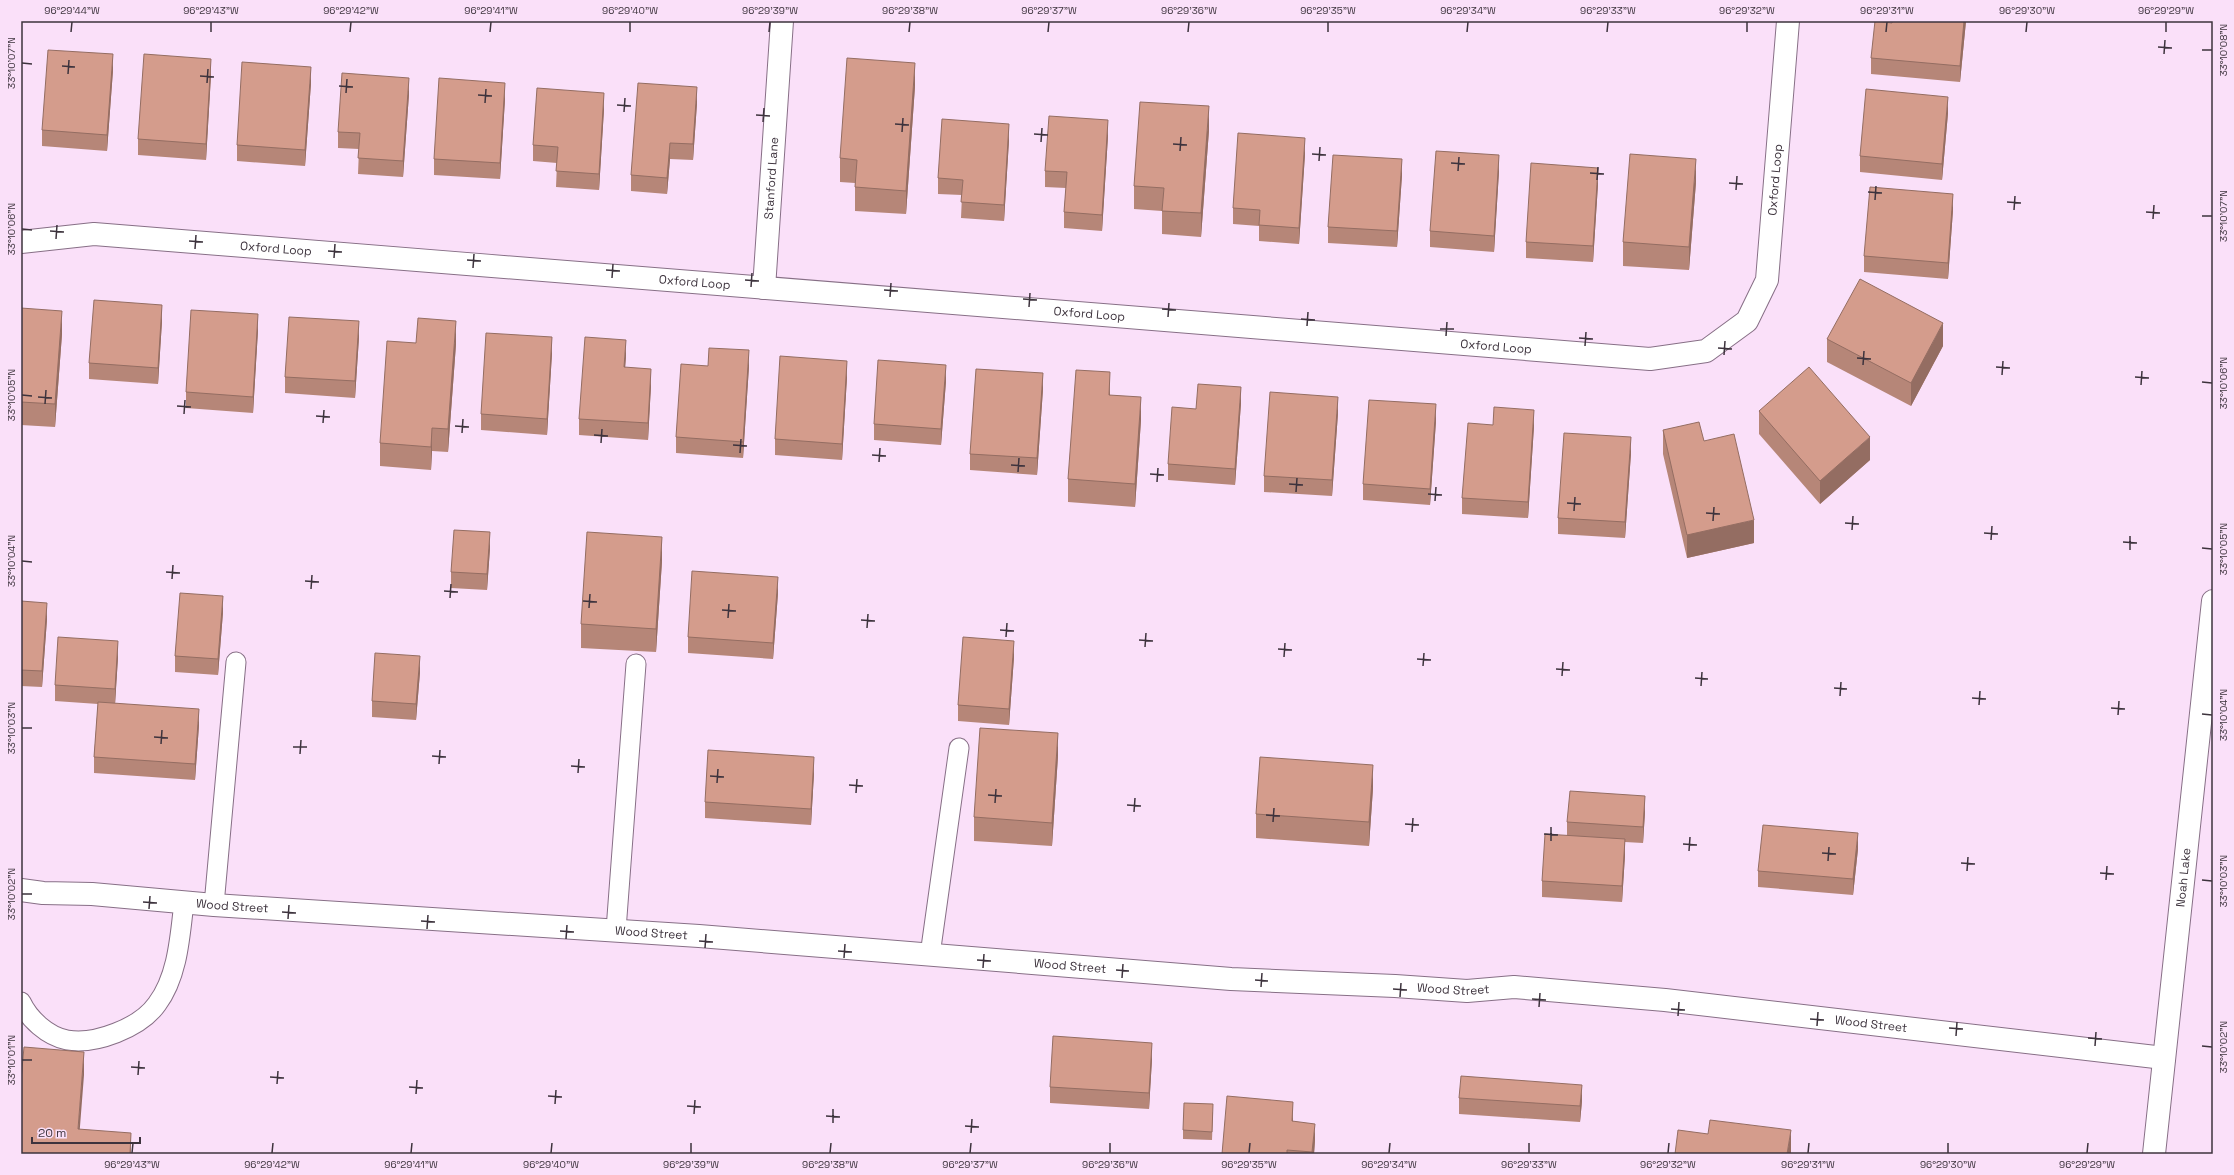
<svg xmlns="http://www.w3.org/2000/svg" width="2234" height="1175" font-family="'Space Grotesk',sans-serif">
<rect width="100%" height="100%" fill="#fae0f9"/>
<g fill="none" stroke-linecap="round" stroke-linejoin="round">
<defs>
<path id="lane" d="M214,905l22,-243
M616,930l20,-266
M930,955l29,-207
M21,1002c8,17 26,34 46,38 28,5 73,-12 90,-36 21,-28 23,-68 27,-102"/>
<g id="street">
<path id="s1" d="M21,242l73,-8 1556,125 56,-8 41,-30 20,-41 21,-259"/>
<path id="s2" d="M764,288l18,-267"/>
<path id="s3" d="M21,890l22,3 49,1 122,11 485,31 532,43 164,7 72,5 47,-4 151,13 499,58"/>
<path id="s4" d="M2154,1154l59,-553"/>
</g>
</defs>
<!-- lane casing -->
<use href="#lane" stroke="#876f86" stroke-width="21"/>
<!-- street casing -->
<use href="#street" stroke="#876f86" stroke-width="24"/>
<!-- lane -->
<use href="#lane" stroke="#fff" stroke-width="19"/>
<!-- street -->
<use href="#street" stroke="#fff" stroke-width="22"/>
</g>
<!-- wall -->
<path fill="#b68678" d="M1892,21h74l-6,61 -89,-8v-16l21,-35z
M113,70l-6,81 -65,-5v-16z
M211,75l-5,85 -68,-5v-16z
M311,83l-6,83 -68,-5v-16z
M915,86l-9,128 -51,-3v-28l-15,-1v-24z
M409,94l-6,83 -45,-3 1,-25 -21,-1v-16z
M505,99l-5,80 -66,-4v-16z
M697,103l-4,57 -23,-1 -3,35 -36,-3v-16z
M604,109l-5,81 -43,-3 1,-24 -24,-2v-16z
M1948,113l-6,67 -82,-8v-16z
M1209,130l-8,107 -39,-3v-23l-28,-2v-23z
M1108,136l-6,95 -38,-3v-16l2,-24 -21,-1v-16z
M1009,140l-5,81 -43,-3 1,-23 -24,-1v-16z
M1305,154l-6,90 -40,-3v-15l-26,-2v-16z
M1499,171l-5,81 -64,-5v-16z
M1402,175l-5,72 -69,-4v-16z
M1696,182l-7,88 -66,-4v-24z
M1598,184l-5,78 -67,-4v-16z
M1953,210l-5,69 -84,-7v-16z
M21,308l41,26 -7,93 -34,-2z
M162,321l-4,63 -69,-5v-16z
M258,330l-5,83 -67,-5v-16z
M359,337l-4,61 -70,-5v-16z
M1827,339l116,7 -32,60 -84,-44z
M416,343l40,1 -8,108 -16,-1 -1,19 -51,-4v-23z
M552,353l-5,82 -66,-5v-16z
M626,356l-1,11 26,18 -3,55 -69,-5v-16z
M749,366l-6,92 -67,-5v-16z
M847,377l-5,83 -67,-5v-16z
M946,381l-5,64 -67,-5v-16z
M1043,389l-6,86 -67,-5v-16z
M1110,395l31,25 -6,87 -67,-5v-23z
M1241,403l-6,82 -67,-5v-16l28,-55z
M1759,411l111,49 -50,44 -61,-70z
M1338,413l-6,83 -68,-4v-16z
M1436,421l-6,84 -67,-5v-16z
M1534,426l-6,92 -66,-4v-16z
M1663,430l41,11 50,102 -67,15 -24,-104z
M1631,453l-6,85 -67,-4v-16z
M490,548l-3,42 -36,-2v-16z
M662,561l-6,91 -75,-4v-24z
M778,593l-5,66 -85,-6v-16z
M21,601l26,18 -5,68 -21,-1z
M223,612l-5,63 -43,-3v-16z
M118,657l-3,46 84,22 -4,55 -101,-7v-16l4,-53 -43,-3v-16z
M1014,657l-5,68 -51,-4v-16z
M420,672l-4,48 -44,-3v-16z
M1058,756l-6,90 -78,-5v-24z
M814,773l-3,52 -106,-7v-16z
M1373,788l-4,58 -113,-8v-24z
M1645,812l-2,31 -18,-1v13l-3,47 -80,-5v-16l25,-46v-13z
M1858,849l-5,46 -95,-8v-16z
M1152,1059l-3,50 -99,-6v-16z
M1459,1098l123,3 -2,21 -121,-8z
M1213,1112l-1,28 -29,-1v-9z
M1293,1118v3l22,19 -1,14h-92z"/>
<!-- shaded-wall -->
<path fill="#946d62" d="M1964,21h2l-6,61v-16z
M113,54v16l-6,81v-16z
M211,59v16l-5,85v-16z
M915,63v23l-9,128v-23z
M311,67v16l-6,83v-16z
M409,78v16l-6,83v-16z
M505,83v16l-5,80v-16z
M697,87v16l-4,57v-16z
M604,93v16l-5,81v-16z
M1948,97v16l-6,67v-16z
M1209,106v24l-8,107v-24z
M1108,120v16l-6,95v-16z
M1009,124v16l-5,81v-16z
M1305,138v16l-6,90v-16z
M670,143v16l-3,35v-16z
M1499,155v16l-5,81v-16z
M1402,159v16l-5,72v-16z
M1696,159v23l-7,88v-23z
M1598,168v16l-5,78v-16z
M1953,194v16l-5,69v-16z
M162,305v16l-4,63v-16z
M62,311v23l-7,93v-23z
M258,314v16l-5,83v-16z
M359,321v16l-4,61v-17z
M456,321v23l-8,108v-23z
M1943,323v23l-32,60v-23z
M552,337v16l-5,82v-16z
M626,340v16l-2,27v-16z
M749,350v16l-6,92v-16z
M847,361v16l-5,83v-16z
M946,365v16l-5,64v-16z
M651,369v16l-3,55v-17z
M1110,372v23h-1z
M1043,373v16l-6,86v-17z
M1241,387v16l-6,82v-16z
M1141,397v23l-6,87v-23z
M1338,397v16l-6,83v-16z
M1436,404v17l-6,84v-16z
M1534,410v16l-6,92v-16z
M432,428v23l-1,19v-23z
M1631,437v16l-6,85v-16z
M1870,437v23l-50,44v-23z
M1754,520v23l-67,15v-23z
M490,532v16l-3,42v-16z
M662,537v24l-6,91v-23z
M778,577v16l-5,66v-16z
M223,596v16l-5,63v-16z
M47,603v16l-5,68v-16z
M118,641v16l-3,48v-16z
M1014,641v16l-5,68v-16z
M420,656v16l-4,48v-16z
M199,709v16l-4,55v-16z
M1058,733v23l-6,90v-23z
M814,757v16l-3,52v-16z
M1373,765v23l-4,58v-24z
M1645,796v16l-2,31v-16z
M1858,833v16l-5,46v-16z
M1625,839v16l-3,47v-16z
M1152,1043v16l-3,50v-16z
M84,1052v23l-6,77v-23z
M1582,1085v16l-2,21v-16z
M1293,1102v16l-1,19v-16z
M1315,1124v16l-1,14h-2z
M1791,1130v24h-4z
M131,1133v21h-1z"/>
<!-- building -->
<path fill="#d49c8c" stroke="#946d62" d="M1875,21l17,2v-2h72l-4,45 -89,-8z
M48,50l65,4 -6,81 -65,-5z
M144,54l67,5 -5,85 -68,-5z
M847,58l68,5 -9,128 -51,-4 2,-27 -17,-2z
M242,62l69,5 -6,83 -68,-5z
M342,73l67,5 -6,83 -45,-3 2,-25 -22,-1z
M439,78l66,5 -5,80 -66,-4z
M638,83l59,4 -4,57 -23,-1 -3,35 -36,-3z
M537,88l67,5 -5,81 -43,-3 2,-24 -25,-2z
M1866,89l82,8 -6,67 -82,-8z
M1140,102l69,4 -8,107 -39,-2 2,-23 -30,-2z
M1049,116l59,4 -6,95 -38,-3 3,-40 -22,-1z
M942,119l67,5 -5,81 -43,-3 2,-22 -25,-2z
M1238,133l67,5 -6,90 -40,-3 1,-15 -27,-2z
M1436,151l63,4 -5,81 -64,-5z
M1630,154l66,5 -7,88 -66,-5z
M1333,155l69,4 -5,72 -69,-4z
M1531,163l67,5 -5,78 -67,-4z
M1870,187l83,7 -5,69 -84,-7z
M1860,279l83,44 -32,60 -84,-44z
M94,300l68,5 -4,63 -69,-5z
M21,308l41,3 -7,93 -34,-2z
M191,310l67,4 -5,83 -67,-5z
M289,317l70,4 -4,60 -70,-4z
M418,318l38,3 -8,108 -16,-1 -1,19 -51,-4 7,-102 29,2z
M486,333l66,4 -5,82 -66,-5z
M585,337l41,3 -2,27 27,2 -3,54 -69,-4z
M709,348l40,2 -6,92 -67,-5 5,-73 27,2z
M780,356l67,5 -5,83 -67,-5z
M878,360l68,5 -5,64 -67,-5z
M1809,367l61,70 -50,44 -61,-70z
M976,369l67,4 -6,85 -67,-4z
M1076,370l34,2 -1,23 32,2 -6,87 -67,-5z
M1198,384l43,3 -6,82 -67,-5 4,-57 24,2z
M1270,392l68,5 -6,83 -68,-4z
M1369,400l67,4 -6,85 -67,-5z
M1494,407l40,3 -6,92 -66,-4 6,-75 25,2z
M1699,422l5,19 30,-7 20,86 -67,15 -24,-105z
M1564,433l67,4 -6,85 -67,-4z
M454,530l36,2 -3,42 -36,-2z
M587,532l75,5 -6,92 -75,-5z
M692,571l86,6 -5,66 -85,-6z
M180,593l43,3 -5,63 -43,-3z
M21,601l26,2 -5,68 -21,-1z
M58,637l60,4 -3,48 -60,-4z
M963,637l51,4 -5,68 -51,-4z
M375,653l45,3 -4,48 -44,-3z
M98,702l101,7 -4,55 -101,-7z
M980,728l78,5 -6,90 -78,-6z
M708,750l106,7 -3,52 -106,-7z
M1260,757l113,8 -4,57 -113,-8z
M1570,791l75,5 -2,31 -76,-5z
M1763,825l95,8 -5,46 -95,-8z
M1545,834l80,5 -3,47 -80,-5z
M1053,1036l99,7 -3,50 -99,-6z
M24,1047l60,5 -6,77 53,4 -1,21h-109v-74z
M1461,1076l121,9 -2,21 -121,-8z
M1227,1096l66,6 -1,19 23,3 -3,28 -25,-2v4h-65z
M1184,1103l29,1 -1,28 -29,-2z
M1710,1120l81,10 -4,24h-112l3,-24 30,4z"/>
<!-- ticks -->
<path fill="none" stroke="#3d333d" stroke-width="1.5" d="M71,32l1,-10M211,32v-10M350,32l1,-10M490,32l1,-10M630,32v-10M769,32l1,-10M909,32l1,-10M1048,32l1,-10M1188,32l1,-10M1328,32v-10M1467,32l1,-10M1607,32l1,-10M1747,32v-10M1886,32l1,-10M2026,32l1,-10M2166,32v-10M2158,47l14,1M2202,50h10M2164,54l1,-14M22,63l10,1M62,66l13,1M68,74l1,-14M200,76l14,1M207,83l1,-14M339,86l14,1M346,93l1,-14M478,95l14,1M485,103l1,-14M617,105l14,1M624,112l1,-14M756,115l14,1M763,122l1,-14M895,124l14,1M902,132l1,-14M1034,134l14,1M1041,142l1,-14M1173,144l14,1M1180,151l1,-14M1312,154l14,1M1319,161l1,-14M1451,163l14,1M1458,171l1,-14M1590,173l14,1M1597,180l1,-13M1729,183l14,1M1736,190l1,-14M1868,192l14,1M1875,200l1,-14M2007,202l14,1M2014,210l1,-14M2146,212l14,1M2202,216h10M2153,219l1,-14M22,229l10,1M50,231l14,1M56,239l1,-14M189,241l14,1M195,249l1,-14M328,251l14,1M334,258l1,-14M467,260l14,1M473,268l1,-14M606,270l14,1M612,278l1,-14M745,280l14,1M751,287l1,-14M884,290l14,1M890,297l1,-14M1023,299l14,1M1029,307l1,-14M1162,309l14,1M1168,317l1,-14M1301,319l14,1M1307,326l1,-14M1440,329h14M1446,336l1,-14M1579,338l14,1M1585,346l1,-14M1718,348l14,1M1724,355l1,-14M1857,358l14,1M1863,365l1,-14M1996,367l14,1M2002,375l1,-14M2135,377l14,1M2202,382l10,1M2141,385l1,-14M22,395l10,1M38,397l14,1M45,404l1,-14M177,406l14,1M184,414l1,-14M316,416l14,1M323,423l1,-13M455,426l14,1M462,433l1,-14M594,435l14,1M601,443l1,-14M733,445l14,1M740,453l1,-14M872,455l14,1M879,462l1,-14M1011,465l14,1M1018,472l1,-14M1150,474l14,1M1157,482l1,-14M1289,484l14,1M1296,492l1,-14M1428,494l14,1M1435,501l1,-14M1567,503l14,1M1574,511l1,-14M1706,513l14,1M1713,521l1,-14M1845,523l14,1M1852,530l1,-14M1984,533l14,1M1991,540l1,-14M2123,542l14,1M2202,548l10,1M2130,550v-14M22,561l10,1M166,572l14,1M172,579l1,-14M305,581l14,1M311,589l1,-14M444,591l14,1M450,598l1,-14M583,601l14,1M589,608l1,-14M722,610l14,1M728,618l1,-14M861,620l14,1M867,628l1,-14M1000,630l14,1M1006,637l1,-14M1139,640l14,1M1145,647l1,-14M1278,649l14,1M1284,657l1,-14M1417,659l14,1M1423,666l1,-13M1556,669l14,1M1562,676l1,-14M1695,678l13,1M1701,686l1,-14M1834,688l13,1M1840,696l1,-14M1972,698l14,1M1979,705l1,-14M2111,708l14,1M2202,714l10,1M2118,715l1,-14M22,728h10M154,737l14,1M161,744l1,-14M293,747h14M300,754l1,-14M432,756l14,1M439,764l1,-14M571,766l14,1M578,773l1,-14M710,776l14,1M717,783l1,-14M849,785l14,1M856,793l1,-14M988,795l14,1M995,803l1,-14M1127,805l14,1M1134,812l1,-14M1266,815l14,1M1273,822l1,-14M1405,824l14,1M1412,832l1,-14M1544,834l14,1M1551,841v-14M1683,844l14,1M1689,851l1,-14M1822,853l14,1M1828,861l1,-14M1961,863l14,1M1967,871l1,-14M2100,873l14,1M2106,880l1,-14M2202,880l10,1M22,894h10M143,902l14,1M149,909l1,-13M282,912l14,1M288,919l1,-14M421,921l14,1M427,929l1,-14M560,931l14,1M566,939l1,-14M699,941l14,1M705,948l1,-14M838,951l14,1M844,958l1,-14M977,960l14,1M983,968l1,-14M1116,970l13,1M1122,978l1,-14M1255,980l13,1M1261,987l1,-14M1393,989l14,1M1400,997l1,-14M1532,999l14,1M1539,1007l1,-14M1671,1009l14,1M1678,1016l1,-14M1810,1019l14,1M1817,1026l1,-14M1949,1028l14,1M1956,1036l1,-14M2088,1038l14,1M2095,1046l1,-14M2202,1046l10,1M22,1060h10M131,1067l14,1M138,1075l1,-14M270,1077l14,1M277,1084l1,-13M409,1087l14,1M416,1094l1,-14M548,1096l14,1M555,1104l1,-14M687,1106l14,1M694,1114l1,-14M826,1116l14,1M833,1123v-14M965,1126l14,1M971,1133l1,-14M132,1153l1,-10M272,1153l1,-10M411,1153l1,-10M551,1153l1,-10M691,1153v-10M830,1153l1,-10M970,1153l1,-10M1110,1153v-10M1249,1153l1,-10M1389,1153l1,-10M1529,1153v-10M1668,1153l1,-10M1808,1153l1,-10M1948,1153v-10M2087,1153l1,-10"/>
<g text-anchor="middle" dominant-baseline="central" stroke-width="3.5" stroke-linejoin="round" paint-order="stroke">
<!-- street labels -->
<g font-size="12" fill="#3d333d" stroke="#fae0f9">
<text stroke="none"><textPath href="#s2" startOffset="110">Stanford Lane</textPath></text>
<text stroke="none"><textPath href="#s1" startOffset="1888">Oxford Loop</textPath></text>
<text stroke="none"><textPath href="#s1" startOffset="256">Oxford Loop</textPath></text>
<text stroke="none"><textPath href="#s1" startOffset="676">Oxford Loop</textPath></text>
<text stroke="none"><textPath href="#s1" startOffset="1072">Oxford Loop</textPath></text>
<text stroke="none"><textPath href="#s1" startOffset="1480">Oxford Loop</textPath></text>
<text stroke="none"><textPath href="#s4" startOffset="278">Noah Lake</textPath></text>
<text stroke="none"><textPath href="#s3" startOffset="212">Wood Street</textPath></text>
<text stroke="none"><textPath href="#s3" startOffset="632">Wood Street</textPath></text>
<text stroke="none"><textPath href="#s3" startOffset="1052">Wood Street</textPath></text>
<text stroke="none"><textPath href="#s3" startOffset="1436">Wood Street</textPath></text>
<text stroke="none"><textPath href="#s3" startOffset="1856">Wood Street</textPath></text>
</g>
</g>
<!-- border -->
<rect width="2234" height="1175" fill="none" stroke="#fae0f9" stroke-width="44"/>
<!-- scale -->
<path d="M32 1137v6h108v-6" fill="none" stroke="#3d333d" stroke-width="2"/>
<text x="38" y="1137" font-size="12" fill="#3d333d" stroke="#fae0f9" stroke-width="3" paint-order="stroke">20 m</text>
<rect x="22" y="22" width="2190" height="1131" fill="none" stroke="#3d333d" stroke-width="1.5"/>
<g font-size="10" text-anchor="middle" fill="#3d333d">
<text x="72" y="14">96°29'44"W</text>
<text x="211" y="14">96°29'43"W</text>
<text x="351" y="14">96°29'42"W</text>
<text x="491" y="14">96°29'41"W</text>
<text x="630" y="14">96°29'40"W</text>
<text x="770" y="14">96°29'39"W</text>
<text x="910" y="14">96°29'38"W</text>
<text x="1049" y="14">96°29'37"W</text>
<text x="1189" y="14">96°29'36"W</text>
<text x="1328" y="14">96°29'35"W</text>
<text x="1468" y="14">96°29'34"W</text>
<text x="1608" y="14">96°29'33"W</text>
<text x="1747" y="14">96°29'32"W</text>
<text x="1887" y="14">96°29'31"W</text>
<text x="2027" y="14">96°29'30"W</text>
<text x="2166" y="14">96°29'29"W</text>
<text transform="translate(2223 50) rotate(-90)" y="4">33°10'08"N</text>
<text transform="translate(11 63) rotate(-90)" y="4">33°10'07"N</text>
<text transform="translate(2223 216) rotate(-90)" y="4">33°10'07"N</text>
<text transform="translate(11 229) rotate(-90)" y="4">33°10'06"N</text>
<text transform="translate(2223 383) rotate(-90)" y="4">33°10'06"N</text>
<text transform="translate(11 395) rotate(-90)" y="4">33°10'05"N</text>
<text transform="translate(2223 549) rotate(-90)" y="4">33°10'05"N</text>
<text transform="translate(11 561) rotate(-90)" y="4">33°10'04"N</text>
<text transform="translate(2223 715) rotate(-90)" y="4">33°10'04"N</text>
<text transform="translate(11 728) rotate(-90)" y="4">33°10'03"N</text>
<text transform="translate(2223 881) rotate(-90)" y="4">33°10'03"N</text>
<text transform="translate(11 894) rotate(-90)" y="4">33°10'02"N</text>
<text transform="translate(2223 1047) rotate(-90)" y="4">33°10'02"N</text>
<text transform="translate(11 1060) rotate(-90)" y="4">33°10'01"N</text>
<text x="132" y="1168">96°29'43"W</text>
<text x="272" y="1168">96°29'42"W</text>
<text x="411" y="1168">96°29'41"W</text>
<text x="551" y="1168">96°29'40"W</text>
<text x="691" y="1168">96°29'39"W</text>
<text x="830" y="1168">96°29'38"W</text>
<text x="970" y="1168">96°29'37"W</text>
<text x="1110" y="1168">96°29'36"W</text>
<text x="1249" y="1168">96°29'35"W</text>
<text x="1389" y="1168">96°29'34"W</text>
<text x="1529" y="1168">96°29'33"W</text>
<text x="1668" y="1168">96°29'32"W</text>
<text x="1808" y="1168">96°29'31"W</text>
<text x="1948" y="1168">96°29'30"W</text>
<text x="2087" y="1168">96°29'29"W</text>
</g>
</svg>
